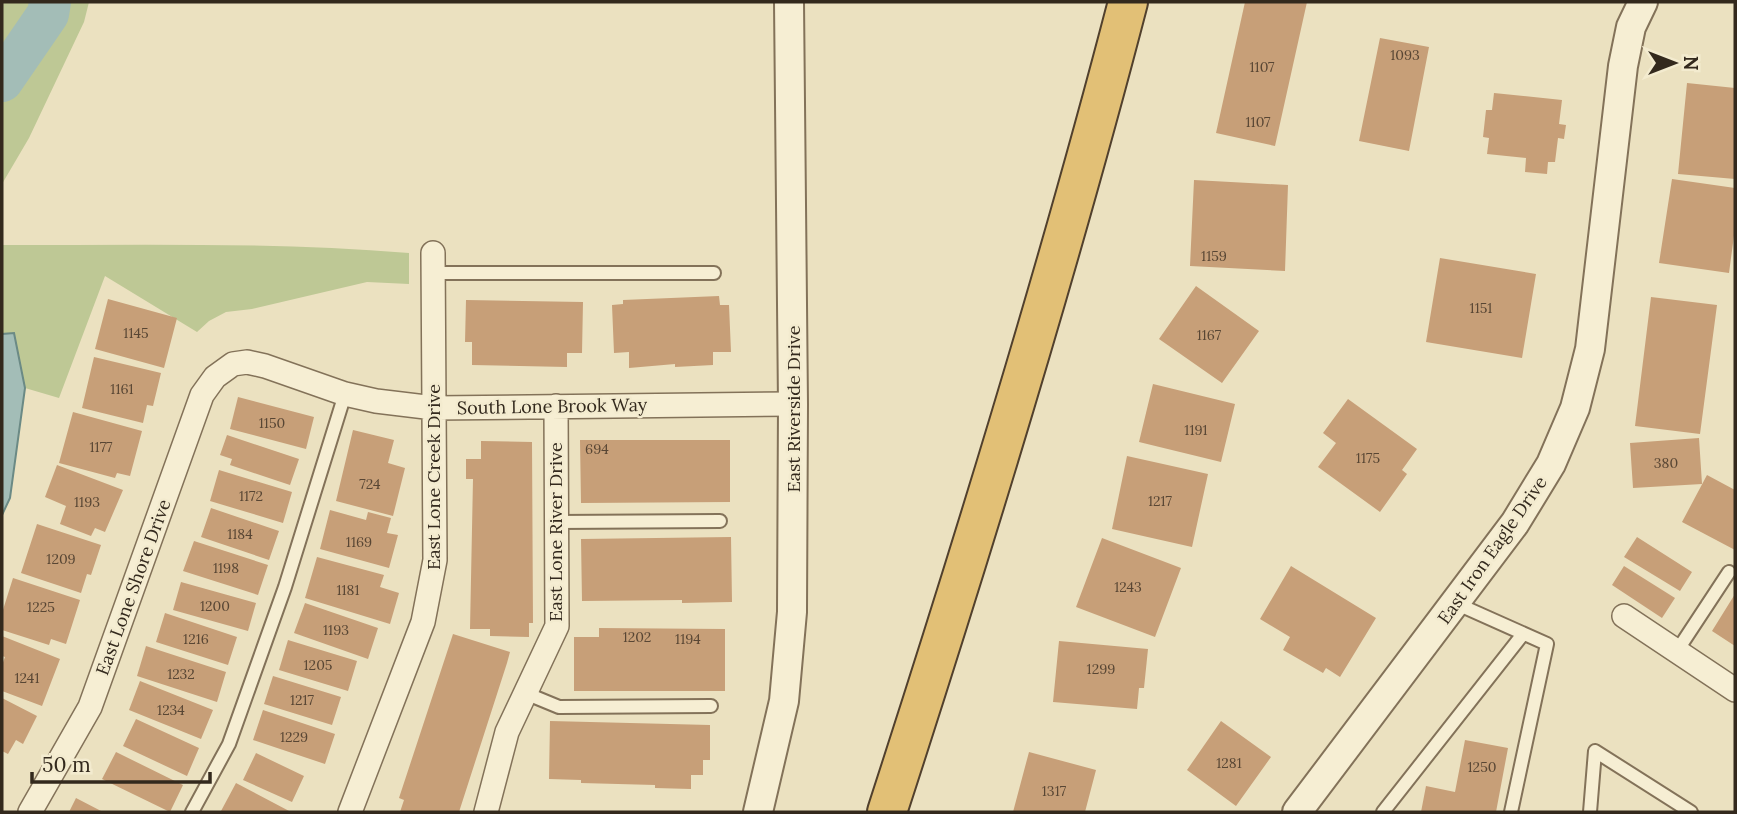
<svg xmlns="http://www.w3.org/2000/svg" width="1737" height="814" font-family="Lora,serif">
<rect width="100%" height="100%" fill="#ebe1c0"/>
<!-- green -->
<path fill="#bec895" d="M2,2h87l-5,20 -55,116 -27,46z
M2,245c135,0 272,-3 407,8v31l-42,-2 -115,27 -26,3 -17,9 -12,11 -92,-56 -46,122 -34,-10 -11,-55 -12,1z"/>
<!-- water -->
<path fill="#a3bdb7" stroke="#6b8a85" stroke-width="2" d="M14,333l11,55 -15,110 -8,17v-181z"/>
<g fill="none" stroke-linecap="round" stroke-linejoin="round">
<!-- river -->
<path stroke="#a3bdb7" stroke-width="42" d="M2,81l46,-67 2,-12"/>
</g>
<!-- building -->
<path fill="#c79f78" d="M1245,2h62l-32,144 -59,-13z
M1380,38l49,9 -20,104 -50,-10z
M1687,83l48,5v91l-57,-5z
M1494,93l68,7 -3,24 7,1 -2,14 -6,-1 -3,24h-7l-1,12 -22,-2 1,-14 -39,-4 2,-16 -6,-1 3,-27h6z
M1672,179l63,9v40l-6,45 -70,-10z
M1194,180l94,5 -3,86 -95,-5z
M1440,258l96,16 -14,84 -96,-16z
M1196,286l63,45 -37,52 -63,-44z
M719,296l1,9h9l2,47h-18v13l-38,2v-3l-46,4v-16l-15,1 -2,-48 11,-1v-4z
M1651,297l66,8 -17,129 -65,-8z
M108,299l69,19 -13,50 -69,-19z
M466,300l117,2 -1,51h-15v14l-95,-2v-23h-7z
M94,357l67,16 -8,33 -6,-1 -4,18 -61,-15z
M1153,384l82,20 -14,58 -82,-20z
M238,397l76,20 -8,32 -76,-20z
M1348,399l69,50 -15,21 5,4 -27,38 -62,-45 18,-24 -13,-10z
M73,412l69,19 -12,45 -13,-3 -2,5 -56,-15z
M353,430l41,10 -6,23 17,5 -12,48 -57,-15z
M227,435l72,24 -9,26 -60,-20 2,-6 -12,-4z
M1699,438l3,46 -69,4 -3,-45z
M580,440h150v62l-149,1z
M481,441l51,1 1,181h-4v14l-39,-1v-7h-20l3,-150h-7v-20h15z
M1127,456l81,18 -16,73 -80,-18z
M57,465l66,25 -18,42 -10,-4 -4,8 -31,-12 6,-18 -21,-9z
M219,470l73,22 -9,31 -73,-22z
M1707,475l28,15v60l-53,-28z
M211,508l68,23 -10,29 -68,-23z
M330,510l36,10 2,-8 23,6 -4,15 11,2 -9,33 -69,-19z
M37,524l64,21 -10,30 -4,-1 -6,19 -60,-20z
M731,537l1,65 -50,1v-3l-100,1 -1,-62z
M1637,537l55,35 -12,19 -56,-34z
M1102,538l79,30 -26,69 -79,-30z
M194,541l74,24 -10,30 -75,-24z
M317,557l67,18 -4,12 19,6 -9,31 -85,-26z
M1291,566l85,52 -36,59 -14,-9 -3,5 -40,-23 7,-13 -30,-18z
M1624,566l51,32 -13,20 -50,-33z
M13,578l67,22 -14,44 -15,-5 -2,6 -47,-15v-17z
M181,582l75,21 -8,28 -75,-21z
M1735,594v52l-23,-15z
M305,603l73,25 -10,31 -74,-26z
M165,613l72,24 -9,28 -72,-23z
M599,628l126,1v62h-151v-54h25z
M453,634l57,18 -3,11 -48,149h-59l4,-12 -5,-2z
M2,636l58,23 -18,47 -40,-15v-26l3,-8 -3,-1z
M288,640l69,21 -9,30 -69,-21z
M1059,641l89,8 -4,39h-5l-2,21 -84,-7z
M146,646l80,26 -9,30 -80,-26z
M273,676l68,21 -9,28 -68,-21z
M140,681l73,29 -12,29 -72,-29z
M2,698l35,18 -14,28 -7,-4 -8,14 -6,-3z
M263,710l72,24 -10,30 -72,-24z
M136,719l63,29 -12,28 -64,-30z
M550,721l160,4v35h-7v15h-12v14l-36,-1v-3l-74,-2v-3l-32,-1z
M1221,721l50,36 -35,49 -49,-36z
M1465,740l43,8 -12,64h-75l5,-26 29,6z
M116,752l67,33 -13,27 -68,-33z
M1029,752l67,18 -11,42h-72z
M256,753l48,23 -12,26 -49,-22z
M236,783l55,29 -70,-1z
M76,798l27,14h-34z"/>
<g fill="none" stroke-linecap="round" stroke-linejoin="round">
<defs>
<path id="service" d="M433,273h281
M556,522l164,-1
M1455,603l92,41 -36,168
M1677,651l52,-79
M525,693l34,14 152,-1
M192,812l37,-68 56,-157 60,-193
M1383,812l140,-178
M1590,812l5,-61 96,61"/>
<path id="minor" d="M1624,616l111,74
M30,812l60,-105 112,-312 13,-18 18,-13 14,-2 18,4 80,28 31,7 58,7 359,-4
M350,812l73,-190 12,-62 -2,-307
M486,812l21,-80 50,-106 -1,-220"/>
<path id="tertiary" d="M758,812l26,-111 8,-89 1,-208 -4,-402
M1297,812l218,-289 36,-59 24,-56 15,-59 33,-283 8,-39 12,-25"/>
<path id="trunk" d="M887,812c87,-268 170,-537 241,-810"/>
</defs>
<!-- service casing -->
<use href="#service" stroke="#837259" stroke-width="16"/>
<!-- minor casing -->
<use href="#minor" stroke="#837259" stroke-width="26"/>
<!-- tertiary casing -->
<use href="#tertiary" stroke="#837259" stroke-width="32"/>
<!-- trunk casing -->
<use href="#trunk" stroke="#51402d" stroke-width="42"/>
<!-- service -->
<use href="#service" stroke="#f6eed3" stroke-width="12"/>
<!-- minor -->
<use href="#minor" stroke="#f6eed3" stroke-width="23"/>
<!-- tertiary -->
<use href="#tertiary" stroke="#f6eed3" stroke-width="28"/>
<!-- trunk -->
<use href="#trunk" stroke="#e2c076" stroke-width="38"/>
</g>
<g text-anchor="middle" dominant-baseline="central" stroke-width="5" stroke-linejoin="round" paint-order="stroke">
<!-- number labels -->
<g font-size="14" fill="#584634">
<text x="1405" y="55">1093</text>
<text x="1262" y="67">1107</text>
<text x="1258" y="122">1107</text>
<text x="1214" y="256">1159</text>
<text x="1481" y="308">1151</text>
<text x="136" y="333">1145</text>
<text x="1209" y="335">1167</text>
<text x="122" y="389">1161</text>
<text x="272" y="423">1150</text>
<text x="1196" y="430">1191</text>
<text x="101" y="447">1177</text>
<text x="597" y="449">694</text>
<text x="1368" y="458">1175</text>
<text x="1666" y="463">380</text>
<text x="370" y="484">724</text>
<text x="251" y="496">1172</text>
<text x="1160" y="501">1217</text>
<text x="87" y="502">1193</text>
<text x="240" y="534">1184</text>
<text x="359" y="542">1169</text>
<text x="61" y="559">1209</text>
<text x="226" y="568">1198</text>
<text x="1128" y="587">1243</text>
<text x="348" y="590">1181</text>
<text x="215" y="606">1200</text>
<text x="41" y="607">1225</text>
<text x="336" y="630">1193</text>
<text x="637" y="637">1202</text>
<text x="196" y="639">1216</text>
<text x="688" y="639">1194</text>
<text x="318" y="665">1205</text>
<text x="1101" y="669">1299</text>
<text x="181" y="674">1232</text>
<text x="27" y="678">1241</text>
<text x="302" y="700">1217</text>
<text x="171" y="710">1234</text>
<text x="294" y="737">1229</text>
<text x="1229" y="763">1281</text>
<text x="1482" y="767">1250</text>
<text x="1054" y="791">1317</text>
</g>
<!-- street labels -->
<g font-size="18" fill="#33291d" stroke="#f3ebcf">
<text transform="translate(552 406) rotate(-1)">South Lone Brook Way</text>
<text transform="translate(793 409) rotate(-90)">East Riverside Drive</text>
<text transform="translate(433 477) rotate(-90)">East Lone Creek Drive</text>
<text transform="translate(555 532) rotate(-90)">East Lone River Drive</text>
<text transform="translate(1492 550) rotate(-55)">East Iron Eagle Drive</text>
<text transform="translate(133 587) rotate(-70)">East Lone Shore Drive</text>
</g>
</g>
<!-- border -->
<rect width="1737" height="814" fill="none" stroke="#33291d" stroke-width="7"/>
<!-- north arrow -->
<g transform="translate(1674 63) rotate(90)" stroke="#f3ebcf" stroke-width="5" paint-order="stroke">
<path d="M0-5L12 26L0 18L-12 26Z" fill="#33291d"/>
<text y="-10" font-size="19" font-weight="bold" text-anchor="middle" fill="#33291d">N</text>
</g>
<!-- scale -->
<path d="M32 772v10h178v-10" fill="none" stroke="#33291d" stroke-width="3.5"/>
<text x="42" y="772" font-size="21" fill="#33291d" stroke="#f3ebcf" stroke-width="5" paint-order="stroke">50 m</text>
</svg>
